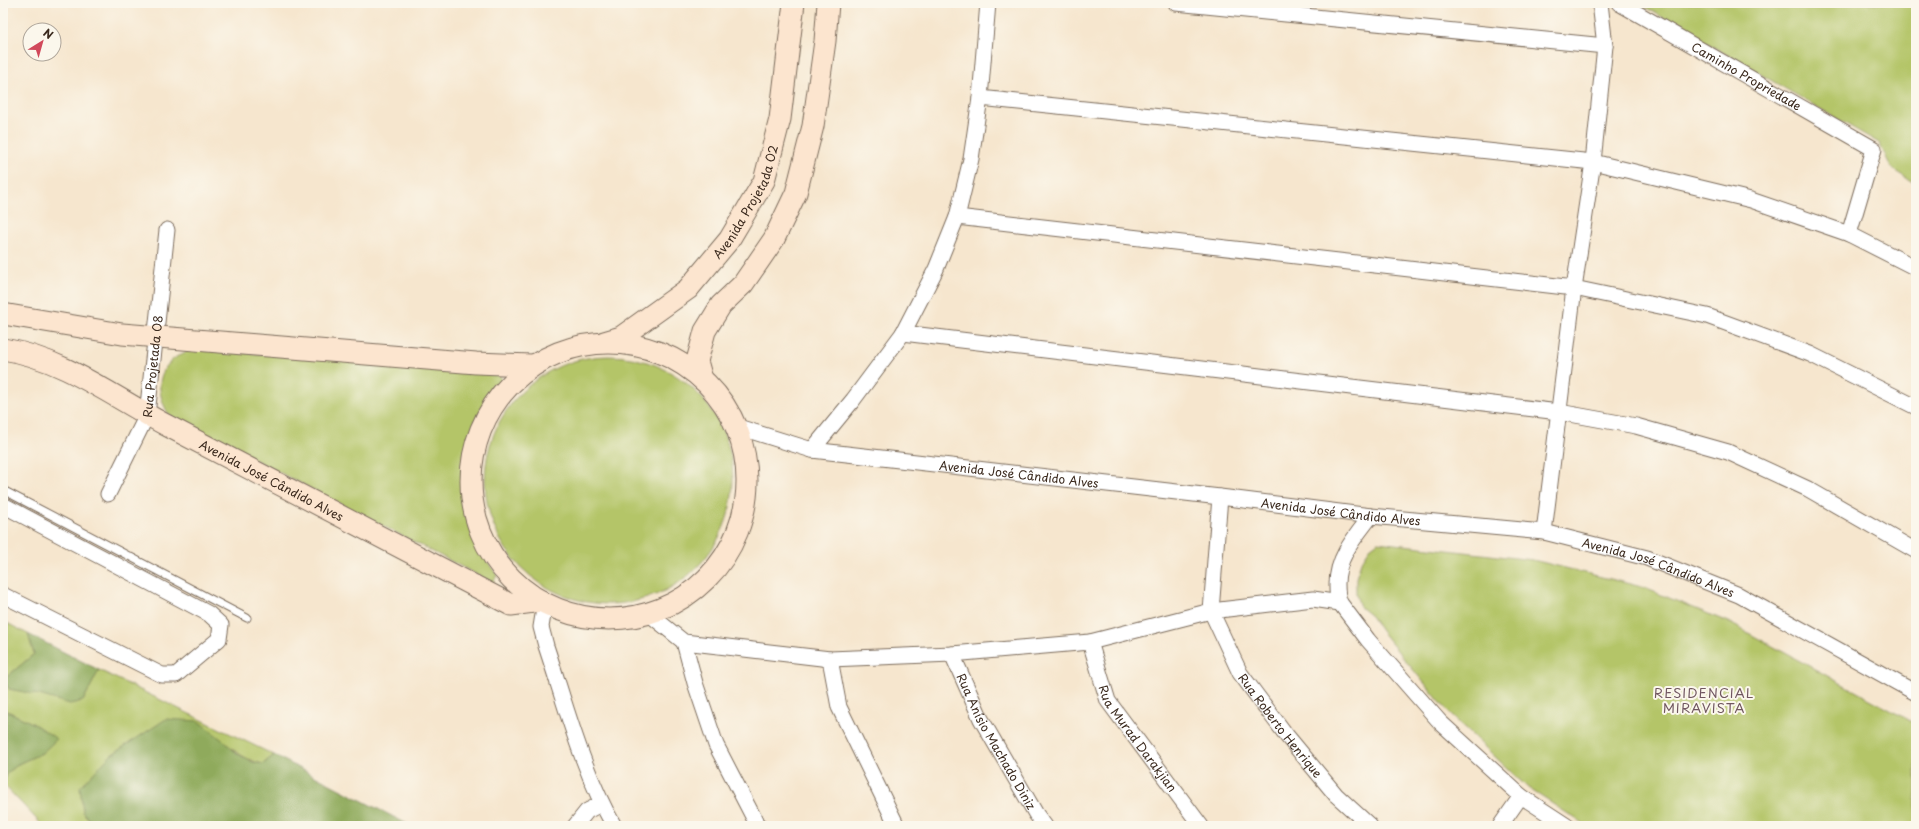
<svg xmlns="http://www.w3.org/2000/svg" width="1919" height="829" font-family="'Playpen Sans',sans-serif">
<rect width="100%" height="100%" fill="#fbf7ec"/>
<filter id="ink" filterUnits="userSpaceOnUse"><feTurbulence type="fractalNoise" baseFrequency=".025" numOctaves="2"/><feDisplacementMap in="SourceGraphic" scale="8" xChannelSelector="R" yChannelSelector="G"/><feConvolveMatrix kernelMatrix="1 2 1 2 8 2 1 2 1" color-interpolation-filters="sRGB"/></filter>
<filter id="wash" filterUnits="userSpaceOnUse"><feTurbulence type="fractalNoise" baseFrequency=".012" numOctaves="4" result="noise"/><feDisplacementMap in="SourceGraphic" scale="16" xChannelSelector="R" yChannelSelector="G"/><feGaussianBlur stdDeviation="0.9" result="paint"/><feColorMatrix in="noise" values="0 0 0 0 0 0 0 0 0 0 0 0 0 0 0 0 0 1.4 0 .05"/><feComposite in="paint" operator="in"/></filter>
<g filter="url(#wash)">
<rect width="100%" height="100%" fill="#f6e6ce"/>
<!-- green -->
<path fill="#b4c568" stroke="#787843" d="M1638,3h278v181l-24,-15 -13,-26z
M193,349l304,23 5,7c-9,15 -20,28 -28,44 -24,54 -11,107 23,152l-4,8 -324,-168c-18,-30 -9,-55 24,-66z
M485 480a124 124 0 1 1 248 0a124 124 0 1 1-248 0Z
M1378,542l155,18 109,27 86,35 188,102v102h-329l-59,-38 -78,-74 -69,-83 -10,-15 -11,-9 -4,-13v-16l5,-16 9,-14z
M3,621l25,13 6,20 -31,26z
M99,670l175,85 -11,9c-16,-4 -27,-11 -38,-22l-142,71 13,13h-53l-39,-41 2,-11 14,-11 22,-10 -8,-29 -31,-15v-28l6,8 74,12z"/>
<!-- forest -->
<path fill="#8faa5c" stroke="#656a3d" d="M28,634l71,36 -16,31 -13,3 -31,-9 -30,-6 -6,-9 31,-26z
M3,709l31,15 23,15 -15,14 -22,10 -14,11 -2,11z
M166,719l32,2 27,21 11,11 17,9 10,2 11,-9 137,71h-315l-13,-13 -3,-26 31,-32z"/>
</g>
<g filter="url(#ink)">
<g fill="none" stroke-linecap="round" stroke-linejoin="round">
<defs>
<path id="lane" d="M3,490l244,128"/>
<g id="street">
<path d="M1176,3l429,43"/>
<path id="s1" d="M1619,3l255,146 -25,85"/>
<path d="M980,98l613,64 158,38 98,34 67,34"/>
<path d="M957,217l617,71 133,28 103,38 106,53"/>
<path d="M903,333l656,79 77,14 92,26 80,37 108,62"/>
<path id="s2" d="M735,426l77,24 408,47 151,19 173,16 103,26 92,37 177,98"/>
<path d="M812,450l41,-50 50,-67 33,-64 21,-52 14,-58 9,-61 8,-95"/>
<path id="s3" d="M108,494l39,-79 20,-185"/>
<path id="s4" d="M1220,497l-9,114 29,62 47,63 49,59 34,31"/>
<path d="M3,505l206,109 12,11 -2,14 -43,36h-14l-159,-80"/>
<path d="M1371,516c-16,21 -34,41 -34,68 0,8 0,12 3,19l28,37 72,82 81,74 46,30"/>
<path d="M1544,532l30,-244 19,-126 12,-116 -5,-43"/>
<path d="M545,603l-4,24 5,19c20,60 36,124 68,180"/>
<path d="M648,613l36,29 146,17 122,-5 138,-12 121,-31 102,-12 27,4"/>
<path d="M684,642l11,41 21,62 42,81"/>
<path id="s5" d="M1090,642l18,59 93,125"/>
<path id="s6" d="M952,654l29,65 55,95 9,12"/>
<path d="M830,659l9,48 58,119"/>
<path d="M575,826l12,-15 14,-7"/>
<path d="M1500,826l21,-30"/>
</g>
<g id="secondary">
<path d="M3,314l119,20 354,29 56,2"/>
<path id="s7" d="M604,342l17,-5 67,-48 41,-49 35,-59 16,-62 14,-116"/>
<circle cx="609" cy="481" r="138"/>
<path id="s8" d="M3,349c60,9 110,48 163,76 115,60 230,120 345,180l30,-4"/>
<path d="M702,379l-5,-18 8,-30 16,-26 22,-21 31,-45 22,-46 17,-67 12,-85 3,-38"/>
</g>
</defs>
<!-- lane casing -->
<use href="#lane" stroke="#7c6c5c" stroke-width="9"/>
<!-- street casing -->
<use href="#street" stroke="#7c6c5c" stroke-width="17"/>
<!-- secondary casing -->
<use href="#secondary" stroke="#7c6c5c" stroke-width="23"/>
<!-- lane -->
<use href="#lane" stroke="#fff" stroke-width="7"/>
<!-- street -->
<use href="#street" stroke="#fff" stroke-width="15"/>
<!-- secondary -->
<use href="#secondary" stroke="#fce5cf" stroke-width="21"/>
</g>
</g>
<g text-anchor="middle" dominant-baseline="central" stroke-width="4" stroke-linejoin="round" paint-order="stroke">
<!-- street labels -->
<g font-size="12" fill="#3b2a1e" stroke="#fbf7ec">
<text stroke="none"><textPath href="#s1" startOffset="147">Caminho Propriedade</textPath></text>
<text stroke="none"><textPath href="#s7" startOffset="206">Avenida Projetada 02</textPath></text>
<text stroke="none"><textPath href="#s3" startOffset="137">Rua Projetada 08</textPath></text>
<text stroke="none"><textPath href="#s2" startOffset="289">Avenida José Cândido Alves</textPath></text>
<text stroke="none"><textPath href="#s8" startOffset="300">Avenida José Cândido Alves</textPath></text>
<text stroke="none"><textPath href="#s2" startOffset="613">Avenida José Cândido Alves</textPath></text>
<text stroke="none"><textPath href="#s2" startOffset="937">Avenida José Cândido Alves</textPath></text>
<text stroke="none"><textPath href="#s4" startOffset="249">Rua Roberto Henrique</textPath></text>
<text stroke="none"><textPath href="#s5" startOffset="109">Rua Murad Darakjian</textPath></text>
<text stroke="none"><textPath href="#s6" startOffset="98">Rua Anísio Machado Diniz</textPath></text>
</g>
<!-- neighbourhood labels -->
<g font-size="13" letter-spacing="1" fill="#705660" stroke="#fbf7ec">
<text x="1704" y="692">RESIDENCIAL<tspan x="1704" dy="15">MIRAVISTA</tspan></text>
</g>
</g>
<!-- margin -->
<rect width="1919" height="829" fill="none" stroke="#fbf7ec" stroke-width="16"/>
<!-- north arrow -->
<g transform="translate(42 42) rotate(37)"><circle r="19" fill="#fbf7ec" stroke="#aea59a"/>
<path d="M0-3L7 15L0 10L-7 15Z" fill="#d1495b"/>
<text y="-6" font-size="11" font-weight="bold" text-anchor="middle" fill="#3b2a1e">N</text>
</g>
</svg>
